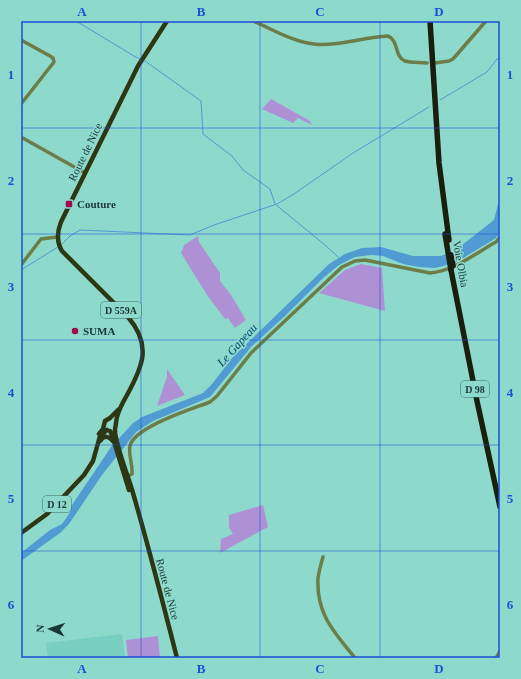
<svg xmlns="http://www.w3.org/2000/svg" width="521" height="679" font-family="Georgia,serif">
<rect width="100%" height="100%" fill="#8ddacd"/>
<!-- built -->
<path fill="#77cec1" d="M122,634l3,24h-77l-2,-15z"/>
<!-- green -->
<path fill="#ae91d5" d="M271,99l39,22 2,4 -14,-7 -5,5 -31,-14z
M198,236l1,6 21,31v8l11,14 15,25 -11,8 -7,-10 -3,1 -18,-24 -26,-42 3,-8z
M361,264l21,4 3,43 -66,-18 26,-23z
M167,369l18,26 -28,11 10,-29z
M263,505l5,22 -48,26 1,-14 12,-5 -4,-7v-12z
M158,636l2,22h-32l-2,-18z"/>
<!-- water -->
<path fill="#519bd3" d="M500,196v37l-4,5 -41,25 -20,5 -16,-1 -16,-3 -20,-8 -12,-1 -16,2 -16,8 -17,14 -37,37 -33,30 -42,51 -57,24 -17,11 -34,43 -33,49 -9,9 -39,28v-8l29,-23 12,-6 7,-10 3,-9 39,-58 22,-24 9,-6 61,-24 9,-9 21,-27 96,-93 16,-10 17,-6 19,-1 32,9h27l13,-4 41,-32z"/>
<g fill="none" stroke-linecap="round" stroke-linejoin="round">
<!-- stream -->
<path stroke="#519bd3" stroke-width="1" d="M76,21l58,35 6,3
M145,61l56,40 2,33 29,22 11,14 27,19 5,15 50,41 13,12
M440,100l47,-28 10,-13 3,-1
M62,244l8,-8 10,-6 110,5 24,-10 63,-21 17,-10 59,-41 76,-46
M21,270l37,-23"/>
<!-- minor -->
<path stroke="#6c7d48" stroke-width="3.5" d="M253,21c19,8 40,21 61,23 22,3 50,-7 74,-8 11,4 6,21 17,25 6,2 15,1 22,2
M21,40l29,16 3,2 1,4 -33,42
M435,63l14,-2 4,-2 33,-38
M21,137l64,36
M21,265l20,-26 16,-2
M126,477l6,-3c1,-10 -4,-19 -2,-28 4,-19 62,-37 80,-44l7,-6 34,-43 91,-86 13,-6 10,-1 65,13c24,-2 46,-20 66,-31l4,-5
M323,557c-2,7 -4,14 -5,21 -2,36 16,54 37,80
M496,658l4,-7"/>
<!-- major -->
<path stroke="#2d3713" stroke-width="4.5" d="M167,21l-29,45 -77,156c-4,10 -5,19 1,29l66,66c24,28 15,49 -1,78 -4,7 -8,14 -10,22 -1,4 -1,8 -2,12 -1,13 14,49 18,64 16,55 30,110 44,165
M110,431l2,4 17,55
M99,434l4,-5 2,-8 5,-3 8,-8
M100,441c4,-6 9,-5 13,0
M21,533l26,-19 37,-39 9,-14 7,-25 7,-6"/>
<!-- highway -->
<path stroke="#191f0c" stroke-width="5.5" d="M430,21l9,142 10,77
M451,255l2,11
M451,270l26,131 23,106"/>
<!-- highway-bridge -->
<path stroke="#191f0c" stroke-width="5.5" d="M445,234l6,36"/>
</g>
<!-- grid -->
<path fill="none" stroke="#1d4ed8" stroke-width="1" stroke-opacity="0.55" d="M141,21v637M260,21v637M380,21v637M21,128h479M21,234h479M21,340h479M21,445h479M21,551h479"/>
<!-- markers -->
<g fill="#a10a4e" stroke="#8ddacd" stroke-width="1.5">
<rect x="65" y="200" width="8" height="8" rx="2"/>
<circle cx="75" cy="331" r="4"/>
</g>
<g text-anchor="middle" dominant-baseline="central" stroke-width="3" stroke-linejoin="round" paint-order="stroke">
<!-- shield labels -->
<g fill="#8ddacd" stroke="#3b6961" stroke-width="1">
<rect x="101" y="302" width="40" height="16" rx="3"/>
<rect x="461" y="381" width="28" height="16" rx="3"/>
<rect x="43" y="496" width="28" height="16" rx="3"/>
</g>
<g font-size="10" font-weight="bold" fill="#183833">
<text x="121" y="310">D 559A</text>
<text x="475" y="389">D 98</text>
<text x="57" y="504">D 12</text>
</g>
<!-- street labels -->
<g font-size="11" fill="#183833" stroke="#8ddacd">
<text transform="translate(85 152) rotate(-64)">Route de Nice</text>
<text transform="translate(461 264) rotate(80)">Voie Olbia</text>
<text transform="translate(168 589) rotate(75)">Route de Nice</text>
</g>
<!-- poi labels -->
<g font-size="11" font-weight="bold" fill="#183833" stroke="#8ddacd" text-anchor="start">
<text x="77" y="204">Couture</text>
<text x="83" y="331">SUMA</text>
</g>
<!-- water labels -->
<g font-size="12" font-style="italic" fill="#084369" stroke="#8ddacd">
<text transform="translate(237 345) rotate(-48)">Le Gapeau</text>
</g>
</g>
<!-- border -->
<rect width="521" height="679" fill="none" stroke="#8ddacd" stroke-width="44"/>
<!-- north arrow -->
<g transform="translate(50 629) rotate(273)" stroke="#8ddacd" stroke-width="3" paint-order="stroke">
<path d="M0-3L7 15L0 10L-7 15Z" fill="#183833"/>
<text y="-6" font-size="11" font-weight="bold" text-anchor="middle" fill="#183833">N</text>
</g>
<rect x="22" y="22" width="477" height="635" fill="none" stroke="#1d4ed8" stroke-width="1.5"/>
<g font-size="13" text-anchor="middle" font-weight="bold" fill="#1d4ed8">
<text x="82" y="16">A</text>
<text x="201" y="16">B</text>
<text x="320" y="16">C</text>
<text x="439" y="16">D</text>
<text x="11" y="79">1</text>
<text x="510" y="79">1</text>
<text x="11" y="185">2</text>
<text x="510" y="185">2</text>
<text x="11" y="291">3</text>
<text x="510" y="291">3</text>
<text x="11" y="397">4</text>
<text x="510" y="397">4</text>
<text x="11" y="503">5</text>
<text x="510" y="503">5</text>
<text x="11" y="609">6</text>
<text x="510" y="609">6</text>
<text x="82" y="673">A</text>
<text x="201" y="673">B</text>
<text x="320" y="673">C</text>
<text x="439" y="673">D</text>
</g>
</svg>
